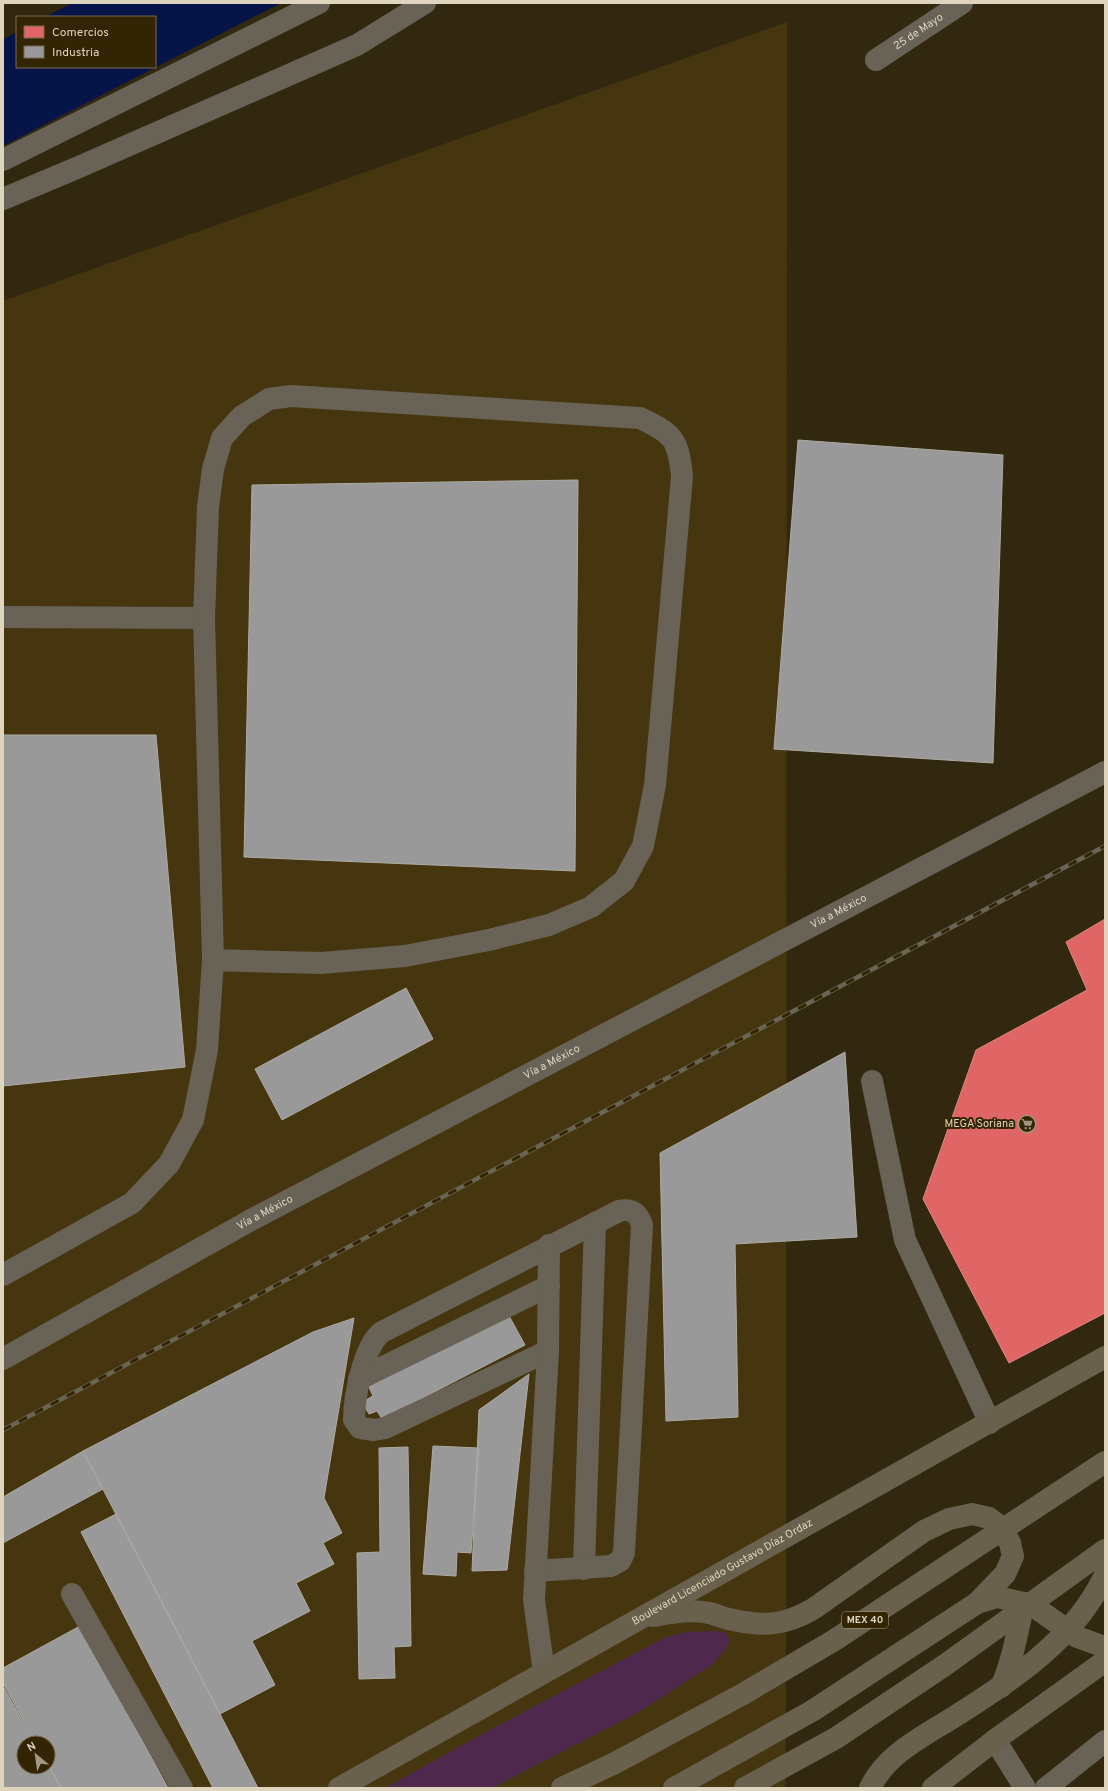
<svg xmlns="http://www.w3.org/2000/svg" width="1108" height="1791" font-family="Overpass,sans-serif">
<rect width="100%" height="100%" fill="#32280f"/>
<!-- built -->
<path fill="#463610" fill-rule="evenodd" d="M787,22l-1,1766h-783v-1487zM24,1743h24v24h-24z"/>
<!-- green -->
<path fill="#4f284d" d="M711,1631l13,1 5,6 -1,8 -15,18 -74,48 -147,76h-107l112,-62 167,-88 22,-6z"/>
<!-- water -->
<path fill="#071447" d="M72,3h209l-278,143v-107l14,-7v35h138v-50h-110z"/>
<!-- shops -->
<path fill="#e06666" stroke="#e08780" d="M1105,919v394l-96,50 -86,-164 53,-149 111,-60 -21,-48z"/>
<!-- industry -->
<path fill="#999" stroke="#aeaba4" d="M798,440l205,15 -10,308 -219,-14z
M578,480l-3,391 -331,-14 8,-372z
M3,735h153l29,332 -182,19z
M406,988l27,51 -151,81 -27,-51z
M845,1052l12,185 -122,7 3,173 -72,4 -6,-268z
M508,1314l17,31 -143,74 -5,-8 -8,3 -7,-12 11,-6 -4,-9z
M354,1318l-30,180 18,35 -19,10 11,21 -38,19 14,28 -58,30 23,44 -55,29 -137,-263 230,-119z
M529,1374l-22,196 -35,1 7,-161z
M433,1446l46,2 -8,105 -14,-1 -1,24 -33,-2z
M408,1447l3,199 -17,1 1,31 -36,1 -2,-126 23,-1 -1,-104z
M83,1451l20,38 -100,54v-46z
M116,1514l104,200 38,74h-45l-132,-256z
M80,1626l88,162h-107l-13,-24v-21h-12l-33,-60v-15z
M3,1686l32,57h-11v24h24v-2l13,23h-58z"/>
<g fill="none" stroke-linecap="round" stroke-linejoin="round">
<!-- minor -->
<g stroke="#686356" stroke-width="22">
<path id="s1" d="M876,60l86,-57"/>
<path d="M3,160l316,-157"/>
<path d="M3,199l76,-32 278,-122 68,-42"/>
<path d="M3,617l201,1"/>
<path d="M872,1081l33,159 85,183"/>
<path d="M3,1275l129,-72 37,-39 24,-44 14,-70 6,-90 -9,-342 4,-111 5,-38 9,-31 20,-22 27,-17 22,-3 349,22c34,16 38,21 42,58l-27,309 -12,61 -19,35 -33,26 -42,18 -60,15 -84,16 -84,7 -108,-3"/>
<path id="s2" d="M3,1359l248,-139 854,-448"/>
<path d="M359,1379l190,-93"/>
<path d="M584,1569l11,-346"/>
<path d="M535,1571l76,-5 9,-5 4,-8 18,-328c-4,-12 -10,-17 -23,-14l-237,121c-18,13 -28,65 -28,88l6,8 14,2 11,-2 163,-77"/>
<path d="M72,1594l110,194"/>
<path d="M544,1672l-10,-72 14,-249 1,-106"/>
<path d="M995,1740l30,48"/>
<path d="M1046,1788l59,-47"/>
</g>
<!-- major -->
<g stroke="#69604d" stroke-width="22">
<path d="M977,1603l20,-6 27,6 12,5 41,29 28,10"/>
<path d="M653,1616c18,-3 37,-7 56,-3 7,1 13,5 20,6 33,8 55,7 84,-10l111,-78 25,-12 23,-5 17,4 13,10 8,15 3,13 -8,18 -28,29 -165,108 -138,77"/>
<path d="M1001,1687c12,-27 16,-55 23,-84"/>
<path id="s3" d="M339,1788l766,-431"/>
<path d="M562,1788l53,-25"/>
<path d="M870,1788c16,-34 54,-52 84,-71 59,-37 121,-78 151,-142"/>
<path d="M933,1788l62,-48 110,-79"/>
</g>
<defs>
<path id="rail" d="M3,1430l1102,-584"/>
</defs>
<!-- rail casing -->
<use href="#rail" stroke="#6a6454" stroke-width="4.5"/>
<!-- rail -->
<use href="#rail" stroke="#332504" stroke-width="3" stroke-dasharray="9" stroke-linecap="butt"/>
<!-- major-bridge -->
<path stroke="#69604d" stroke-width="22" d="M615,1763l128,-69 90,-53 272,-179
M745,1788l91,-50 109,-73 160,-115"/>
</g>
<!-- icons -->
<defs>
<symbol id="supermarket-ring" viewBox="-11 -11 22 22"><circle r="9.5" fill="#332504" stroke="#a29881" stroke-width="1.5"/><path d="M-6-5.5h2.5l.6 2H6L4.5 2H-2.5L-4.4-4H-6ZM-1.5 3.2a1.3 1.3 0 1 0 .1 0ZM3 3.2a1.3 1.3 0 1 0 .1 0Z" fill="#a29881"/></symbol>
</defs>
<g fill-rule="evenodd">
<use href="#supermarket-ring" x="1017" y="1114" width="20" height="20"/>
</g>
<g text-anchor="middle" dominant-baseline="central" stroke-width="4" stroke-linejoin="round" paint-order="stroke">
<!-- shield labels -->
<rect fill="#332504" stroke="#aba086" stroke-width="1" x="842" y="1612" width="46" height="16" rx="3"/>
<g font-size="10" font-weight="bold" fill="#dfd4be">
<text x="865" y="1620">MEX 40</text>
</g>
<!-- street labels -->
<g font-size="11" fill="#dfd4be" stroke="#332504">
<text stroke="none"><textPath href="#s1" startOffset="51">25 de Mayo</textPath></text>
<text stroke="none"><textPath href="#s2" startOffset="948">Vía a México</textPath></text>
<text stroke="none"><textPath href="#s2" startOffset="624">Vía a México</textPath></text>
<text stroke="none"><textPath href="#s2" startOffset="300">Vía a México</textPath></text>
<text stroke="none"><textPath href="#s3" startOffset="440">Boulevard Licenciado Gustavo Díaz Ordaz</textPath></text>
</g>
<!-- poi labels -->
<g font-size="11" fill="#dfd4be" stroke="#332504" text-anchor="end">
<text x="1014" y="1124">MEGA Soriana</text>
</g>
</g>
<!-- border -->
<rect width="1108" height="1791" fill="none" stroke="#dfd4be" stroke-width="8"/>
<!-- legend -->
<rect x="16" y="16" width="140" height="52" fill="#332504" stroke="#786b4e"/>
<rect x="24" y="26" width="20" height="12" fill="#e06666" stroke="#786b4e"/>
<text x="52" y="36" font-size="12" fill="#dfd4be">Comercios</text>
<rect x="24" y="46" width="20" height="12" fill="#999999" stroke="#786b4e"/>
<text x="52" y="56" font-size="12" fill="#dfd4be">Industria</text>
<!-- north arrow -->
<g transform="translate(36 1755) rotate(331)"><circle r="19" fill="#332504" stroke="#786b4e"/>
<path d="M0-3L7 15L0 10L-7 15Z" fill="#a29881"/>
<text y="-6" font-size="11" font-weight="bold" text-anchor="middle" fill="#dfd4be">N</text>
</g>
</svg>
